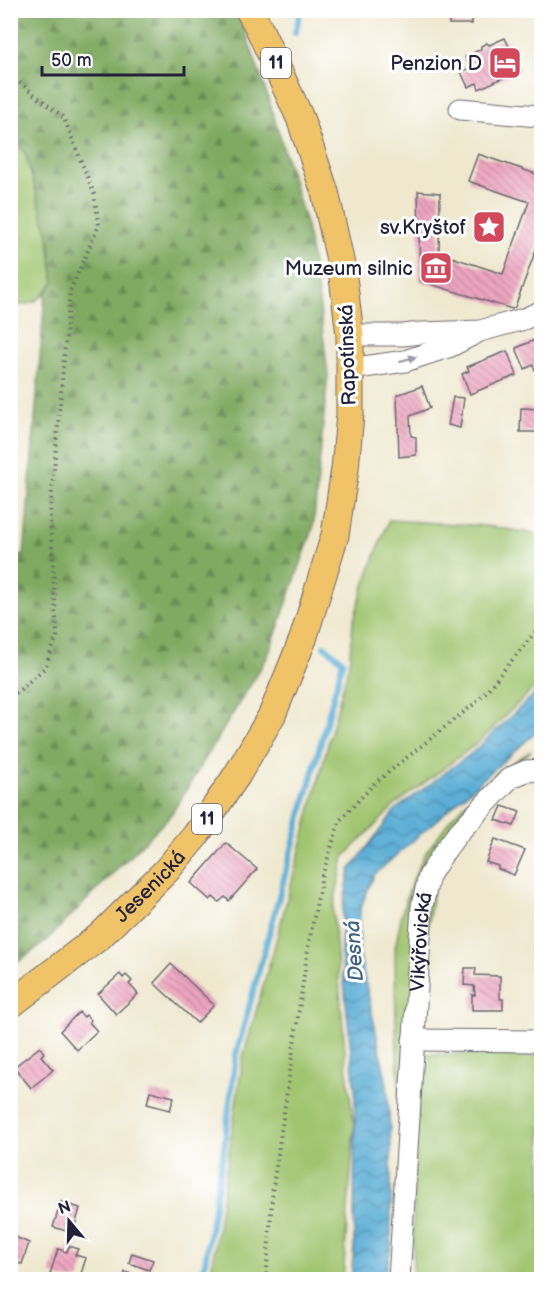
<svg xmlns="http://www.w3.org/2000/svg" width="552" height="1290" viewBox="0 0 552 1290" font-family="'Balsamiq Sans',sans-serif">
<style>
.green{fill:#a0c56f;stroke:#617455;stroke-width:1.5}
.forest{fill:url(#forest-firs);stroke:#51664e;stroke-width:1.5}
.water{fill:url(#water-waves);stroke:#3e6888;stroke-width:1.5}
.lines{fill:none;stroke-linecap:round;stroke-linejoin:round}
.stream{stroke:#5baed6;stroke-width:6}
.building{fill:url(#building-back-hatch)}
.minor-casing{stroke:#6a676f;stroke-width:23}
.major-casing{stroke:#6a676f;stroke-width:29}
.path{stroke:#6a676f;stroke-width:4;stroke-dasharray:1.5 4.5;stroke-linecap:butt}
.minor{stroke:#fff;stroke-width:21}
.major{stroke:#f1c369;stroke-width:27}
.oneway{fill:#9c9ca7}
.labels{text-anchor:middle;stroke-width:6;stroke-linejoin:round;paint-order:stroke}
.shield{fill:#fff;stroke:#646476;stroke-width:1.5}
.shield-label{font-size:18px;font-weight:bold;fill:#22223b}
.poi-label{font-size:20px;fill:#22223b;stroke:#fff;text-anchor:end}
.street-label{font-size:20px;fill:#22223b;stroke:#fff}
.water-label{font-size:21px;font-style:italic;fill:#3c6181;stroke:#fff}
</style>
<defs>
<pattern id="forest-firs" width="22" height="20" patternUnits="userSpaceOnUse" patternTransform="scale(1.5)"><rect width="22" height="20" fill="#80aa62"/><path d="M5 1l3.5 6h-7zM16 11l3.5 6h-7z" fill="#688a52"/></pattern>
<pattern id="water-waves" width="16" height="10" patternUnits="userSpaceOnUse" patternTransform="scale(1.5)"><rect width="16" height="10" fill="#5baed6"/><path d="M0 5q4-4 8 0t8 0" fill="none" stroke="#4b8daf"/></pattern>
<pattern id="building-back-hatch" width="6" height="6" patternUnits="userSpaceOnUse" patternTransform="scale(1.5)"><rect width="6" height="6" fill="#eea5c0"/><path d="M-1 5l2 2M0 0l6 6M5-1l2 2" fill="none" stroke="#c0869d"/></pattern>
</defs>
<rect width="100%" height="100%" fill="#fff"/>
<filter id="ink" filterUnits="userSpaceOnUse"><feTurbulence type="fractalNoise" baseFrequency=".0167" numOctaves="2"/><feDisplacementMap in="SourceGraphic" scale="12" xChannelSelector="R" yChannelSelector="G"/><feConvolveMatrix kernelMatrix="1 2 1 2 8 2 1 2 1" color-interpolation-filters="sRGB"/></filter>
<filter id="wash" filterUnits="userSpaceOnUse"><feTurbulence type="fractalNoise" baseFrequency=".008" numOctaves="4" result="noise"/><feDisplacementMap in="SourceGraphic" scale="24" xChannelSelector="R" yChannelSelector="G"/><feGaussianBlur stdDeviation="1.35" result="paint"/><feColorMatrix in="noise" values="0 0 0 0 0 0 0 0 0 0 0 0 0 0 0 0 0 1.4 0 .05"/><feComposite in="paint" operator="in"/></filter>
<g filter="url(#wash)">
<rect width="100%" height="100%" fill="#efe8cf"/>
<!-- green -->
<g class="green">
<path d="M 10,138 L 25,152 L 49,238 L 54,282 C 37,303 37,303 11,306 Z"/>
<polygon points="389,520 488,526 541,535 541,681 480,741 395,805 344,857 333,909 346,1063 354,1126 343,1279 210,1279 243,1057 276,941 349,664 353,623 365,582"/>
<polygon points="531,751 489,786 439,852 400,1110 396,1034 395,948 402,913 411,884 425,854 452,817 498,772"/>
<polygon points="421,1054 541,1056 541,1279 413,1280 414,1151"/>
</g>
<!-- forest -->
<polygon class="forest" points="11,11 238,11 269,100 306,224 319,300 328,375 313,529 268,656 171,815 44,943 11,967 11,554 24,556 45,294 54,282 49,238 25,152 11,138"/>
<!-- water -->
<polygon class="water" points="541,688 541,728 374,875 360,909 359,952 387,1084 391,1145 391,1248 384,1279 351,1279 354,1247 355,1091 341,953 343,907 350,870 396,809 473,752"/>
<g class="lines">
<!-- stream -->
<g class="stream">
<polyline points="295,33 301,10"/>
<polyline points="202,1280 224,1147 236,1055 343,661 324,646"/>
</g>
</g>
<g id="blocks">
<!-- building -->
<g class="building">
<polygon points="448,10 472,10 472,24 449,24"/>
<polygon points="505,38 520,70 479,89 477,83 468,87 461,72 470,68 465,57 481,49 481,46 487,43 489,45"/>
<polygon points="478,154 542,176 542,233 515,307 512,309 420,281 418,191 440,193 439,253 503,274 529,202 468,181"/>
<polygon points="542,337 542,366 535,370 533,365 525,369 516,348"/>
<polygon points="507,351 517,375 470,394 462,374 469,371 467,367"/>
<polygon points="422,386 430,408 410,416 411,436 416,437 416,455 399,457 397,395"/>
<polygon points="453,397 464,398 460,428 448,425"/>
<polygon points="521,408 542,409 542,432 520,432"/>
<polygon points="502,806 520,812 514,826 496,820"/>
<polygon points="495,839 525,850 514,875 498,869 498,866 486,862"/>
<polygon points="226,843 257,869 229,901 225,897 219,902 213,897 210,900 191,883"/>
<polygon points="171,964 214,1005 197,1023 154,983"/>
<polygon points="465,968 476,968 475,975 500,976 500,999 503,999 503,1010 472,1010 472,995 475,995 474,986 464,985"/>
<polygon points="120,974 123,978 126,975 132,981 129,984 138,994 116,1014 98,994"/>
<polygon points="79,1012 84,1017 86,1015 91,1020 89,1022 97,1031 77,1050 60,1031"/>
<polygon points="40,1047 44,1053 41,1056 53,1070 31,1088 14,1067"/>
<polygon points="150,1091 174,1097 170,1110 147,1104"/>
<polygon points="61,1202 80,1208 73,1233 53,1227"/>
<polygon points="13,1236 29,1243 22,1264 10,1261 10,1237 13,1238"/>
<polygon points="69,1246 78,1249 75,1255 86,1258 79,1280 68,1280 50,1274 58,1249 67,1252"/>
<polygon points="132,1253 153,1260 149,1270 129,1263"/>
<polygon points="125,1272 146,1279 146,1280 123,1280"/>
</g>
</g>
</g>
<g filter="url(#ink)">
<use href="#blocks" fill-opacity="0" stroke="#6a676f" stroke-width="1.5"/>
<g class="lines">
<defs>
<g id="minor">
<polyline points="460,109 538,116"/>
<polyline points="350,335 403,335 421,333 480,331 524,319 542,311"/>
<polyline points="350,369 405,361 451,346 476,333"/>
<polyline points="413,1040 542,1041"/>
<path id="s1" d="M 399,1280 L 422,906 L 429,876 L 444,852 L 458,833 L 510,778 L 526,771 L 542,770"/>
</g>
<g id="major">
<path id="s2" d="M 10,1005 L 100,936 L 166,871 L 196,835 L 237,775 L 272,715 L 303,639 L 335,535 L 345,469 L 350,415 L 350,335 L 342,269 L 325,192 L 300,118 L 258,26 L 249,10"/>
</g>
</defs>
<!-- minor casing -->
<use href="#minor" class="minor-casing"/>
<!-- major casing -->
<use href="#major" class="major-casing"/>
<!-- path -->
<g class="path">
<polyline points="10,75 64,118 94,194 99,225 70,291 50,514 57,636 45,668 10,698"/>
<polyline points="266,1280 273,1187 308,948 322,876 340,820 375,783 479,700 542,624"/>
</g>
<!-- minor -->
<use href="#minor" class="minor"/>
<!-- major -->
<use href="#major" class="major"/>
</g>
<!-- one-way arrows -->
<defs><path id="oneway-solid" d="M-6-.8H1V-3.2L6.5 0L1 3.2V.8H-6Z" transform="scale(1.5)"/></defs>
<use class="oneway" href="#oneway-solid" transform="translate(408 359) rotate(-14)"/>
</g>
<!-- icons -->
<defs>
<symbol id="hotel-square" viewBox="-11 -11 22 22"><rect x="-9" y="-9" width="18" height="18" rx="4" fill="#d1495b" stroke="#fff"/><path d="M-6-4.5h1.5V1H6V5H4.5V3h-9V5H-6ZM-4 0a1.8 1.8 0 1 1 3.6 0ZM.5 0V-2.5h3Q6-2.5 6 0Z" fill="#fff"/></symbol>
<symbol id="sight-square" viewBox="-11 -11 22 22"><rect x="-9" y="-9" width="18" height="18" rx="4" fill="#d1495b" stroke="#fff"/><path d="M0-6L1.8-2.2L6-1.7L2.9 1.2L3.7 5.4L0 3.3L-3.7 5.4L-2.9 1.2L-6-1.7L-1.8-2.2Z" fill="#fff"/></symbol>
<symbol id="museum-square" viewBox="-11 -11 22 22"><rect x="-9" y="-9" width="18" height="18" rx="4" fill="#d1495b" stroke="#fff"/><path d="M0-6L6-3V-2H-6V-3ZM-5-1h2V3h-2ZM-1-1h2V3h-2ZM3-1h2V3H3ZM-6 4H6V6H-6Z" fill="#fff"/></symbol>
</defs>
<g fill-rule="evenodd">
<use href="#hotel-square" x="486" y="44" width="38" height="38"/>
<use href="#sight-square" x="470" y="208" width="38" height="38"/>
<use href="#museum-square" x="417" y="249" width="38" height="38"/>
</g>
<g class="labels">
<!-- shield labels -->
<g class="shield">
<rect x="261" y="48" width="30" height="30" rx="4.5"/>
<rect x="192" y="804" width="30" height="30" rx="4.5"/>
</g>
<g class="shield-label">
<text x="276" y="69">11</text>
<text x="207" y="825">11</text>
</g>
<!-- poi labels -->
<g class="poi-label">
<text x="482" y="70">Penzion D</text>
<text x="466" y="234">sv.Kryštof</text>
<text x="413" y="275">Muzeum silnic</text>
</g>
<!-- street labels -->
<g class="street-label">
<text transform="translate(347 355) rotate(-92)" y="7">Rapotínská</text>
<text dy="7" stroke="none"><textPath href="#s2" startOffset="184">Jesenická</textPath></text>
<text dy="7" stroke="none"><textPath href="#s1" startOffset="339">Vikýřovická</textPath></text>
</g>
<!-- water labels -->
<g class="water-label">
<text transform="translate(354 951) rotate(-94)" y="7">Desná</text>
</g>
</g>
<!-- margin -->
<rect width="552" height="1290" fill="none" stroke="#fff" stroke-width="36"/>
<!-- north arrow -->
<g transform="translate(69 1221) rotate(341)" stroke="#ffffff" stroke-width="4.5" paint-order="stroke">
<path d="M0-4.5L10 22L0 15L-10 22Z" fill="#22223b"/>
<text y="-9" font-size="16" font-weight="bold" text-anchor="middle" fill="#22223b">N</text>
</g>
<!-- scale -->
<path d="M42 66v9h142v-9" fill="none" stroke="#22223b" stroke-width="3"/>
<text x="51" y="66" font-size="18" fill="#22223b" stroke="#ffffff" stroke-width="4.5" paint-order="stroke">50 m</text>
</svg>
